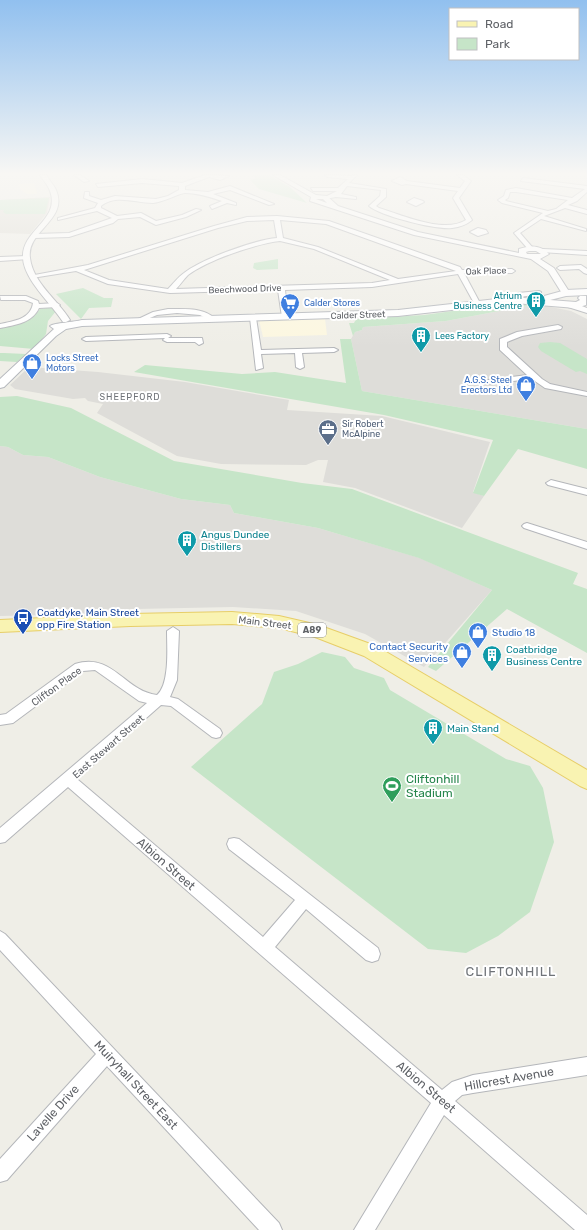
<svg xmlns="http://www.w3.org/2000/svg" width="587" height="1230" viewBox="0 0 587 1230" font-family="Rubik,sans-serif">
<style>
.commercial{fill:#fcf7e0}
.industrial{fill:#deddd9}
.education{fill:#dfddd5}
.green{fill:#c6e5c8}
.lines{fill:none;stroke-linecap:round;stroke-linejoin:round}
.minor-casing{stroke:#b4b6ba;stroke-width:2}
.tertiary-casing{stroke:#b4b6ba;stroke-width:2}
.secondary-casing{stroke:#b5b8bd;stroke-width:2}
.primary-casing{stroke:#e7ce68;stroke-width:2}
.minor{fill:#fff;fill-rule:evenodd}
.tertiary{fill:#fff;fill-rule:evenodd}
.secondary{fill:#fff;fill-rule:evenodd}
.primary{fill:#f9f3b2;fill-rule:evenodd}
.labels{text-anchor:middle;stroke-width:4;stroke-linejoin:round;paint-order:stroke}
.far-street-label{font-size:9px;fill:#5e6166;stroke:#fff}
.far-culture-label{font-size:9px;fill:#0d838f;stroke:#fff;text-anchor:end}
.far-shop-label{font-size:9px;fill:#366cbe;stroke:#fff;text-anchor:start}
.far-neighbourhood-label{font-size:9px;letter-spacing:1px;fill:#6f7378;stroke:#fff}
.far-service-label{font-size:9px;fill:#4e5e75;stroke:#fff;text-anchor:start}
.shield{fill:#fff;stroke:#8e9094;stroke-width:1}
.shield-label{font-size:9px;font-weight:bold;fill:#5e6166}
.culture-label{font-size:10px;fill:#0d838f;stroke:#fff;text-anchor:start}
.transit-label{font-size:10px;fill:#164399;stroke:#fff;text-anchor:start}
.street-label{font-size:10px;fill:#5e6166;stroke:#fff}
.shop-label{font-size:10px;fill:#366cbe;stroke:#fff;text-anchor:start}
.near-leisure-label{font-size:12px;fill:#27864d;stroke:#fff;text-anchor:start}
.near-street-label{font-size:12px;fill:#5e6166;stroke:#fff}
.near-neighbourhood-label{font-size:13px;letter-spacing:1px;fill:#6f7378;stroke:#fff}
</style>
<rect width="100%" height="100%" fill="#efeee7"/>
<!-- commercial -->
<g class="commercial">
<polygon points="34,183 37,193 36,194 27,194 20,189 19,184"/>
<polygon points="325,319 327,335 263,337 259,320"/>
</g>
<!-- industrial -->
<g class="industrial">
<polygon points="536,304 571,311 587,319 587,429 362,391 351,339 355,332 362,330 363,327 446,321"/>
<polygon points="29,367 98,372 185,382 289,400 287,410 382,416 490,442 473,492 484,496 462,528 355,488 323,482 328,460 318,460 306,465 221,464 177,456 97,413 103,404 88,401 85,398 73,399 15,389 10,385"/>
<polygon points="0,446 8,447 23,455 48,457 100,477 181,499 230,505 234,513 318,528 420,558 492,590 424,667 365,634 296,611 233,607 87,610 86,614 0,616"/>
</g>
<!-- education -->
<polygon class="education" points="50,197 47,213 30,234 0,233 0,200"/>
<!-- green -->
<g class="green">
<polygon points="251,175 269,175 290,187 307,203 259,189 250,180 256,178"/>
<polygon points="49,198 45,214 6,214 3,212 4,210 0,210 0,200"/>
<polygon points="278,259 278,269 257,270 253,268 254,263"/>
<polygon points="83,288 104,298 113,298 111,307 89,308 81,319 56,294"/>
<polygon points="536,304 446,321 363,327 362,330 355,332 353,336 349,323 354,323 356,319 424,315 495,305"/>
<polygon points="53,307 56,311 48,321 46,334 34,349 0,346 0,327 18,324 33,317 40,309"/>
<polygon points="340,339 351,339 362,391 587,429 587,469 518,449 484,496 473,493 493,440 384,415 134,372 145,365 242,374 275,372 346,383"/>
<polygon points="550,342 560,343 587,359 587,374 580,371 576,372 541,351 538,347 540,343"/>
<polygon points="0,353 4,353 26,354 17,362 0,361"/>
<polygon points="17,396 71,408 174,461 302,483 352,489 578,573 573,584 587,589 587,653 507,609 436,671 428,667 492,590 419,558 318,528 234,513 230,505 181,499 100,477 48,457 23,455 8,447 0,446 0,397"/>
<polygon points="322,652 345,657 354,668 384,678 390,690 506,759 530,766 543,788 554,842 530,912 498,936 466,953 428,949 191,767 262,704 274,672 298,664"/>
</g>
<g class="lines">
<defs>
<g id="minor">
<polygon points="74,175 80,175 89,181 84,182"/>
<path d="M 205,175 L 229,176 L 220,180 L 209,177 L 185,186 L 185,190 L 208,192 L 230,186 L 274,204 L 269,205 L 230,190 L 213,194 L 236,203 L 236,205 L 227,203 L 212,209 L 210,206 L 222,201 C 210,197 198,193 185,193 C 179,193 164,202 153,203 C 135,203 116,194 101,206 L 101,208 L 117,216 L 141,213 L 156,221 L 182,215 L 196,209 L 201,210 L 186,217 L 156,225 L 140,217 L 118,219 L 113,223 L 69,237 L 34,238 L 31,236 L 34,234 L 69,233 L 112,218 L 97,211 L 58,220 L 58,218 L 95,208 L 98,203 L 84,198 L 85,192 L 89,192 L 89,196 L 101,200 L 115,196 L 156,199 L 168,196 L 179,190 L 179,186 L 142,183 L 98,187 L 96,184 L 142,179 L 182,183 Z"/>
<path d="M 325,175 L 351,176 L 357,175 L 349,183 L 386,189 L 386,197 L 376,206 L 379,208 C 402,215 444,234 466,220 L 453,198 L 458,191 L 406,184 L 402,185 L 392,181 L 400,177 L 407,181 L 460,188 L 465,181 L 457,175 L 463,175 L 471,181 L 459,198 L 472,220 C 466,225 460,227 452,228 C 436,230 381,216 369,206 L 380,196 L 381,190 L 347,186 L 341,194 L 356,197 L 356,199 L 336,197 L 325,199 L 325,197 L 337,191 L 313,191 L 311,188 L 338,188 L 348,179 L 327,177 Z"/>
<path d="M 523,178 L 587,186 L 587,192 L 577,201 L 568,205 L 587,210 L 587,214 L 565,208 L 544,216 L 586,229 L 586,231 L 541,219 L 520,233 L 533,248 L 528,249 L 514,233 L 543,213 L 502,203 L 498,200 L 504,196 L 506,190 L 516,188 L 572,198 L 585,189 L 521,181 ZM 510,192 L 516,192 L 568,200 L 556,209 L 548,211 L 506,201 L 505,200 L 508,198 Z"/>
<polygon points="414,198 423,201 424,202 416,206 407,202"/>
<path d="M 277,216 L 329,221 L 460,267 L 462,270 L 512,269 L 515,271 L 512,273 L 464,273 L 480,303 L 477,305 L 474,303 L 458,274 L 372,287 L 285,290 L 288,317 L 285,319 L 282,317 L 278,290 L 170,293 L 108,284 L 76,271 L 32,278 L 29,276 L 88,265 L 214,226 L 247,217 ZM 274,220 L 277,238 C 254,240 202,259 184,273 C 178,277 173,284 168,289 L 109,280 L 84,270 L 218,228 L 247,221 ZM 280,220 L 326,224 L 456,271 L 398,279 L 318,247 L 283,238 ZM 280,241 L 314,249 L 390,280 L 372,283 L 176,289 C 180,285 184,279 188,275 C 208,260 255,244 280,241 Z"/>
<polygon points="478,228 486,230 488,233 478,236 470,232"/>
<polygon points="543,249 587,251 587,255 541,252 541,250"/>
<polygon points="27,256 30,258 29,259 0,261 0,257"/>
<polygon points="581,265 587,269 587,274 584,273 579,269 560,270 557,268 560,266"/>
<polygon points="539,291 541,292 541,294 519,297 502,302 499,300 518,293"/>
<path d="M 0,296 L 26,296 L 38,301 L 39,304 L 57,303 L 60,305 L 57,307 L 39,308 C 32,323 15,325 0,328 L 0,324 C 14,321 31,319 33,303 L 25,300 L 1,300 Z"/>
<path d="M 168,309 C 183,309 205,307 215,319 L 212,321 L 200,315 L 177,313 L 157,315 L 138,323 L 134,321 L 153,312 Z"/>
<polygon points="253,316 256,318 261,350 334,348 338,350 334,352 302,353 304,367 300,369 296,367 295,353 261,354 263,368 256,370 250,318"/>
<polygon points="558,325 562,327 561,329 522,336 507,342 507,347 542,379 550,384 587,392 587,396 545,388 532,379 485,384 484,382 488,380 527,375 500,350 500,339 517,332"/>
<polygon points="167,334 171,336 168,338 202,338 203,343 199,345 195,342 167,342 163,340 165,338 86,341 82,339 86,337"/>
<polygon points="551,480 587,489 587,495 548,485 546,483"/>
<polygon points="527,523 587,542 587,549 524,528 522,526 524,524"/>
<path d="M 173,627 L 179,631 L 177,680 L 170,697 L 178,699 L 220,729 L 222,733 L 220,737 L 216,738 L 212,737 L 171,706 L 161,705 L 77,779 L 263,937 L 295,900 L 229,849 L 227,844 L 229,839 L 234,838 L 239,839 L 378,948 L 380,954 L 378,960 L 372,962 L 366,960 L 306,909 L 275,947 L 442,1090 L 452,1082 L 473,1075 L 587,1057 L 587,1075 L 473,1093 L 462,1095 L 455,1101 L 587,1215 L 587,1230 L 575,1230 L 444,1115 L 375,1230 L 354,1230 L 431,1103 L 68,787 L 5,842 L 0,843 L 0,828 L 147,703 L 139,701 L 95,670 L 83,671 L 13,723 L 0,725 L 0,715 L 6,714 L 75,664 C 113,652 124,691 157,695 C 170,684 167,647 167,631 Z"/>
<polygon points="0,931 5,934 279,1223 282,1230 259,1230 107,1066 7,1180 0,1182 0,1159 96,1054 0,950"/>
</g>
<g id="tertiary">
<path d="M 40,175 L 46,175 C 49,180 54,185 56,190 C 69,220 26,231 30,258 C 33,283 58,300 70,320 L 66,322 L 63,322 C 51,303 24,280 23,258 C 21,230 61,220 50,191 C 48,185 43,180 40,175 Z"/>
<path d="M 273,175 L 280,175 L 316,195 L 327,196 L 338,206 L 418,232 L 519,253 L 519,249 C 530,245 541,245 549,254 L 540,259 L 554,268 L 570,293 L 563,295 L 548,271 L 531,259 L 414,235 L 310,201 L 311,197 ZM 316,199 L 323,199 L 327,203 ZM 529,251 L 536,251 L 541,254 L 527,254 L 526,252 Z"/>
<polygon points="568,303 574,303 587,308 587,313 568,307"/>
</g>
<path id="secondary" d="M 587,289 L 587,295 L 566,296 L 550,300 L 576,302 L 580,300 L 578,298 L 580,296 L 586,296 L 586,305 L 576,308 L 514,303 L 398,316 L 82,326 L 66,329 L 56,336 L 4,387 L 0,388 L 0,379 L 54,329 L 50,326 C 54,323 75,322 82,320 L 398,310 L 514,297 L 544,300 L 544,296 L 566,290 Z"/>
<polygon id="primary" points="232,612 279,616 318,625 376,646 587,770 587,789 580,786 364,656 315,637 279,628 232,624 130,626 0,632 0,620 130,614"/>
</defs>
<!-- minor casing -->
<use href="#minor" class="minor-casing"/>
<!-- tertiary casing -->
<use href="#tertiary" class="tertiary-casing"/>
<!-- secondary casing -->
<use href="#secondary" class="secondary-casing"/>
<!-- primary casing -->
<use href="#primary" class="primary-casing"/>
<!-- minor -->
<use href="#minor" class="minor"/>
<!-- tertiary -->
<use href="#tertiary" class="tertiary"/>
<!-- secondary -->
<use href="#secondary" class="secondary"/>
<!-- primary -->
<use href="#primary" class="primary"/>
</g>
<!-- sky -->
<linearGradient id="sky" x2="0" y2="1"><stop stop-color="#91c0ef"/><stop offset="0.5" stop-color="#f8f7f4"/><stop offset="1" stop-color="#f8f7f4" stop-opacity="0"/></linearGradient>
<rect width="587" height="347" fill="url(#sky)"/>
<!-- icons -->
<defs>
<symbol id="building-pin" viewBox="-11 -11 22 30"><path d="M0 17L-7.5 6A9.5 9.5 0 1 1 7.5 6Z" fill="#0f9aa8" stroke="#fff"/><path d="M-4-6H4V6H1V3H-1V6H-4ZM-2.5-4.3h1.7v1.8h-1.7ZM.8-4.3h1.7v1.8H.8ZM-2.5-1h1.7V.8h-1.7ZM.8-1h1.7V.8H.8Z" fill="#fff"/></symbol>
<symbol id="supermarket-pin" viewBox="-11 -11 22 30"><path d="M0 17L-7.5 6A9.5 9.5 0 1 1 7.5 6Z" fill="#3f7fe0" stroke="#fff"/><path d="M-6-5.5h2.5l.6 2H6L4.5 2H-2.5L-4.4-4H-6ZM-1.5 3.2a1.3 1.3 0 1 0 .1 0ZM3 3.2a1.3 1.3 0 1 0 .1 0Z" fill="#fff"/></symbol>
<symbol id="shop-pin" viewBox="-11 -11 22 30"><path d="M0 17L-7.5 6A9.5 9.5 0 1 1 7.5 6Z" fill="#3f7fe0" stroke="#fff"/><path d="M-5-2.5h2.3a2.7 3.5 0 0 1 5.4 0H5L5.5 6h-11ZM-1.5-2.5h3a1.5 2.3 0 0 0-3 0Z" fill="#fff"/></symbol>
<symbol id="office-pin" viewBox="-11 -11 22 30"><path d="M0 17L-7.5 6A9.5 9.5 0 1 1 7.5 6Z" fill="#5c6f8a" stroke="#fff"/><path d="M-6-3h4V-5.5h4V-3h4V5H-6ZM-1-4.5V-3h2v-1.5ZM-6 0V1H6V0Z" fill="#fff"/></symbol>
<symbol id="bus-pin" viewBox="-11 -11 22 30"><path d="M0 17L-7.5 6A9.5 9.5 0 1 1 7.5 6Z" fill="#1a4fb4" stroke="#fff"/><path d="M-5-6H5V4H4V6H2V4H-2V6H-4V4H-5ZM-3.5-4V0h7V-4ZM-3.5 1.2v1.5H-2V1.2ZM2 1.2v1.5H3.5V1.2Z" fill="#fff"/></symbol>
<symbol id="stadium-pin" viewBox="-11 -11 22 30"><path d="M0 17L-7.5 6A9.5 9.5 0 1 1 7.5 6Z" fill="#2e9e5b" stroke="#fff"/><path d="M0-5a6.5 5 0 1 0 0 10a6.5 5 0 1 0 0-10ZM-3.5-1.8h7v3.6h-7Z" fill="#fff"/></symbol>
</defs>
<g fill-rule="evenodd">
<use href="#building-pin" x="525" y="290" width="22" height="30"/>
<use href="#supermarket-pin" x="279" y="292" width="22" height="30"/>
<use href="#building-pin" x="410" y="325" width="22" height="30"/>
<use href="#shop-pin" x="21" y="352" width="22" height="30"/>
<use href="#shop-pin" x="515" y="374" width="22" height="30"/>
<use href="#office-pin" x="317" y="418" width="22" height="30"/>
<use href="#building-pin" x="176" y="529" width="22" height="30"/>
<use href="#bus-pin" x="12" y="607" width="22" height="30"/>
<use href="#shop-pin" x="467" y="621" width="22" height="30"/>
<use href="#shop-pin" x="451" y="641" width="22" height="30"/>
<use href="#building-pin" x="481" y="644" width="22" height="30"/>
<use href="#building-pin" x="422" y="717" width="22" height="30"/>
<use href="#stadium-pin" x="381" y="775" width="22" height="30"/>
</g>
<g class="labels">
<!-- far-street labels -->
<g class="far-street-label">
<text transform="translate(486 271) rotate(-2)" y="3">Oak Place</text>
<text transform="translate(245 289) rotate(-2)" y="3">Beechwood Drive</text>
<text transform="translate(358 315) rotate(-2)" y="3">Calder Street</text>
</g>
<!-- far-culture labels -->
<g class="far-culture-label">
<text x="522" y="299">Atrium<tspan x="522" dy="10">Business Centre</tspan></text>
<text x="435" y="339" text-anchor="start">Lees Factory</text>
</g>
<!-- far-shop labels -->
<g class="far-shop-label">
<text x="304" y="306">Calder Stores</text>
<text x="46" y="361">Locks Street<tspan x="46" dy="10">Motors</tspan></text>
<text x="512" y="383" text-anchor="end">A.G.S. Steel<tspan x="512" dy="10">Erectors Ltd</tspan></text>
</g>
<!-- far-neighbourhood labels -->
<g class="far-neighbourhood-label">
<text x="130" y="400">SHEEPFORD</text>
</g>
<!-- far-service labels -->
<g class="far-service-label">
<text x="342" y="427">Sir Robert<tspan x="342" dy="10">McAlpine</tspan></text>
</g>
<!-- shield labels -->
<rect class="shield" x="298" y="623" width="28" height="14" rx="3"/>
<g class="shield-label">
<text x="312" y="633">A89</text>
</g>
<!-- culture labels -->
<g class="culture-label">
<text x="201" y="538">Angus Dundee<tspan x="201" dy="12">Distillers</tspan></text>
<text x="506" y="653">Coatbridge<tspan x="506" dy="12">Business Centre</tspan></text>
<text x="447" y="732">Main Stand</text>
</g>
<!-- transit labels -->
<g class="transit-label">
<text x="37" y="616">Coatdyke, Main Street<tspan x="37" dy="12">opp Fire Station</tspan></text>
</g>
<!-- street labels -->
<g class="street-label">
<text transform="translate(265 622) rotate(7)" y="4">Main Street</text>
<text transform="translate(56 686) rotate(-36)" y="4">Clifton Place</text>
<text transform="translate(108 746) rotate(-41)" y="4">East Stewart Street</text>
</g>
<!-- shop labels -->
<g class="shop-label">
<text x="492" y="636">Studio 18</text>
<text x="448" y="650" text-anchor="end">Contact Security<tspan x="448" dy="12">Services</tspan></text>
</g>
<!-- near-leisure labels -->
<g class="near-leisure-label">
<text x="406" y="783">Cliftonhill<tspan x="406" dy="14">Stadium</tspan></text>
</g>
<!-- near-street labels -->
<g class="near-street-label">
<text transform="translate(166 864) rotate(41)" y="4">Albion Street</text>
<text transform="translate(509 1079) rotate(-10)" y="4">Hillcrest Avenue</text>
<text transform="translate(136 1085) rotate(47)" y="4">Muiryhall Street East</text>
<text transform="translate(426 1087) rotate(40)" y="4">Albion Street</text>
<text transform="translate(53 1113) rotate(-48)" y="4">Lavelle Drive</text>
</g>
<!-- near-neighbourhood labels -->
<g class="near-neighbourhood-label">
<text x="511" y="976">CLIFTONHILL</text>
</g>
</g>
<!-- legend -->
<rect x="449" y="8" width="130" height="52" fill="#ffffff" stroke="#bfc0c2"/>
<rect x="457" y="21" width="20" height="6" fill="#f9f3b2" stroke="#bfc0c2"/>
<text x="485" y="28" font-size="12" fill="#5e6166">Road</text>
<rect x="457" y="38" width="20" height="12" fill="#c6e5c8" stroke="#bfc0c2"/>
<text x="485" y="48" font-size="12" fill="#5e6166">Park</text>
</svg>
